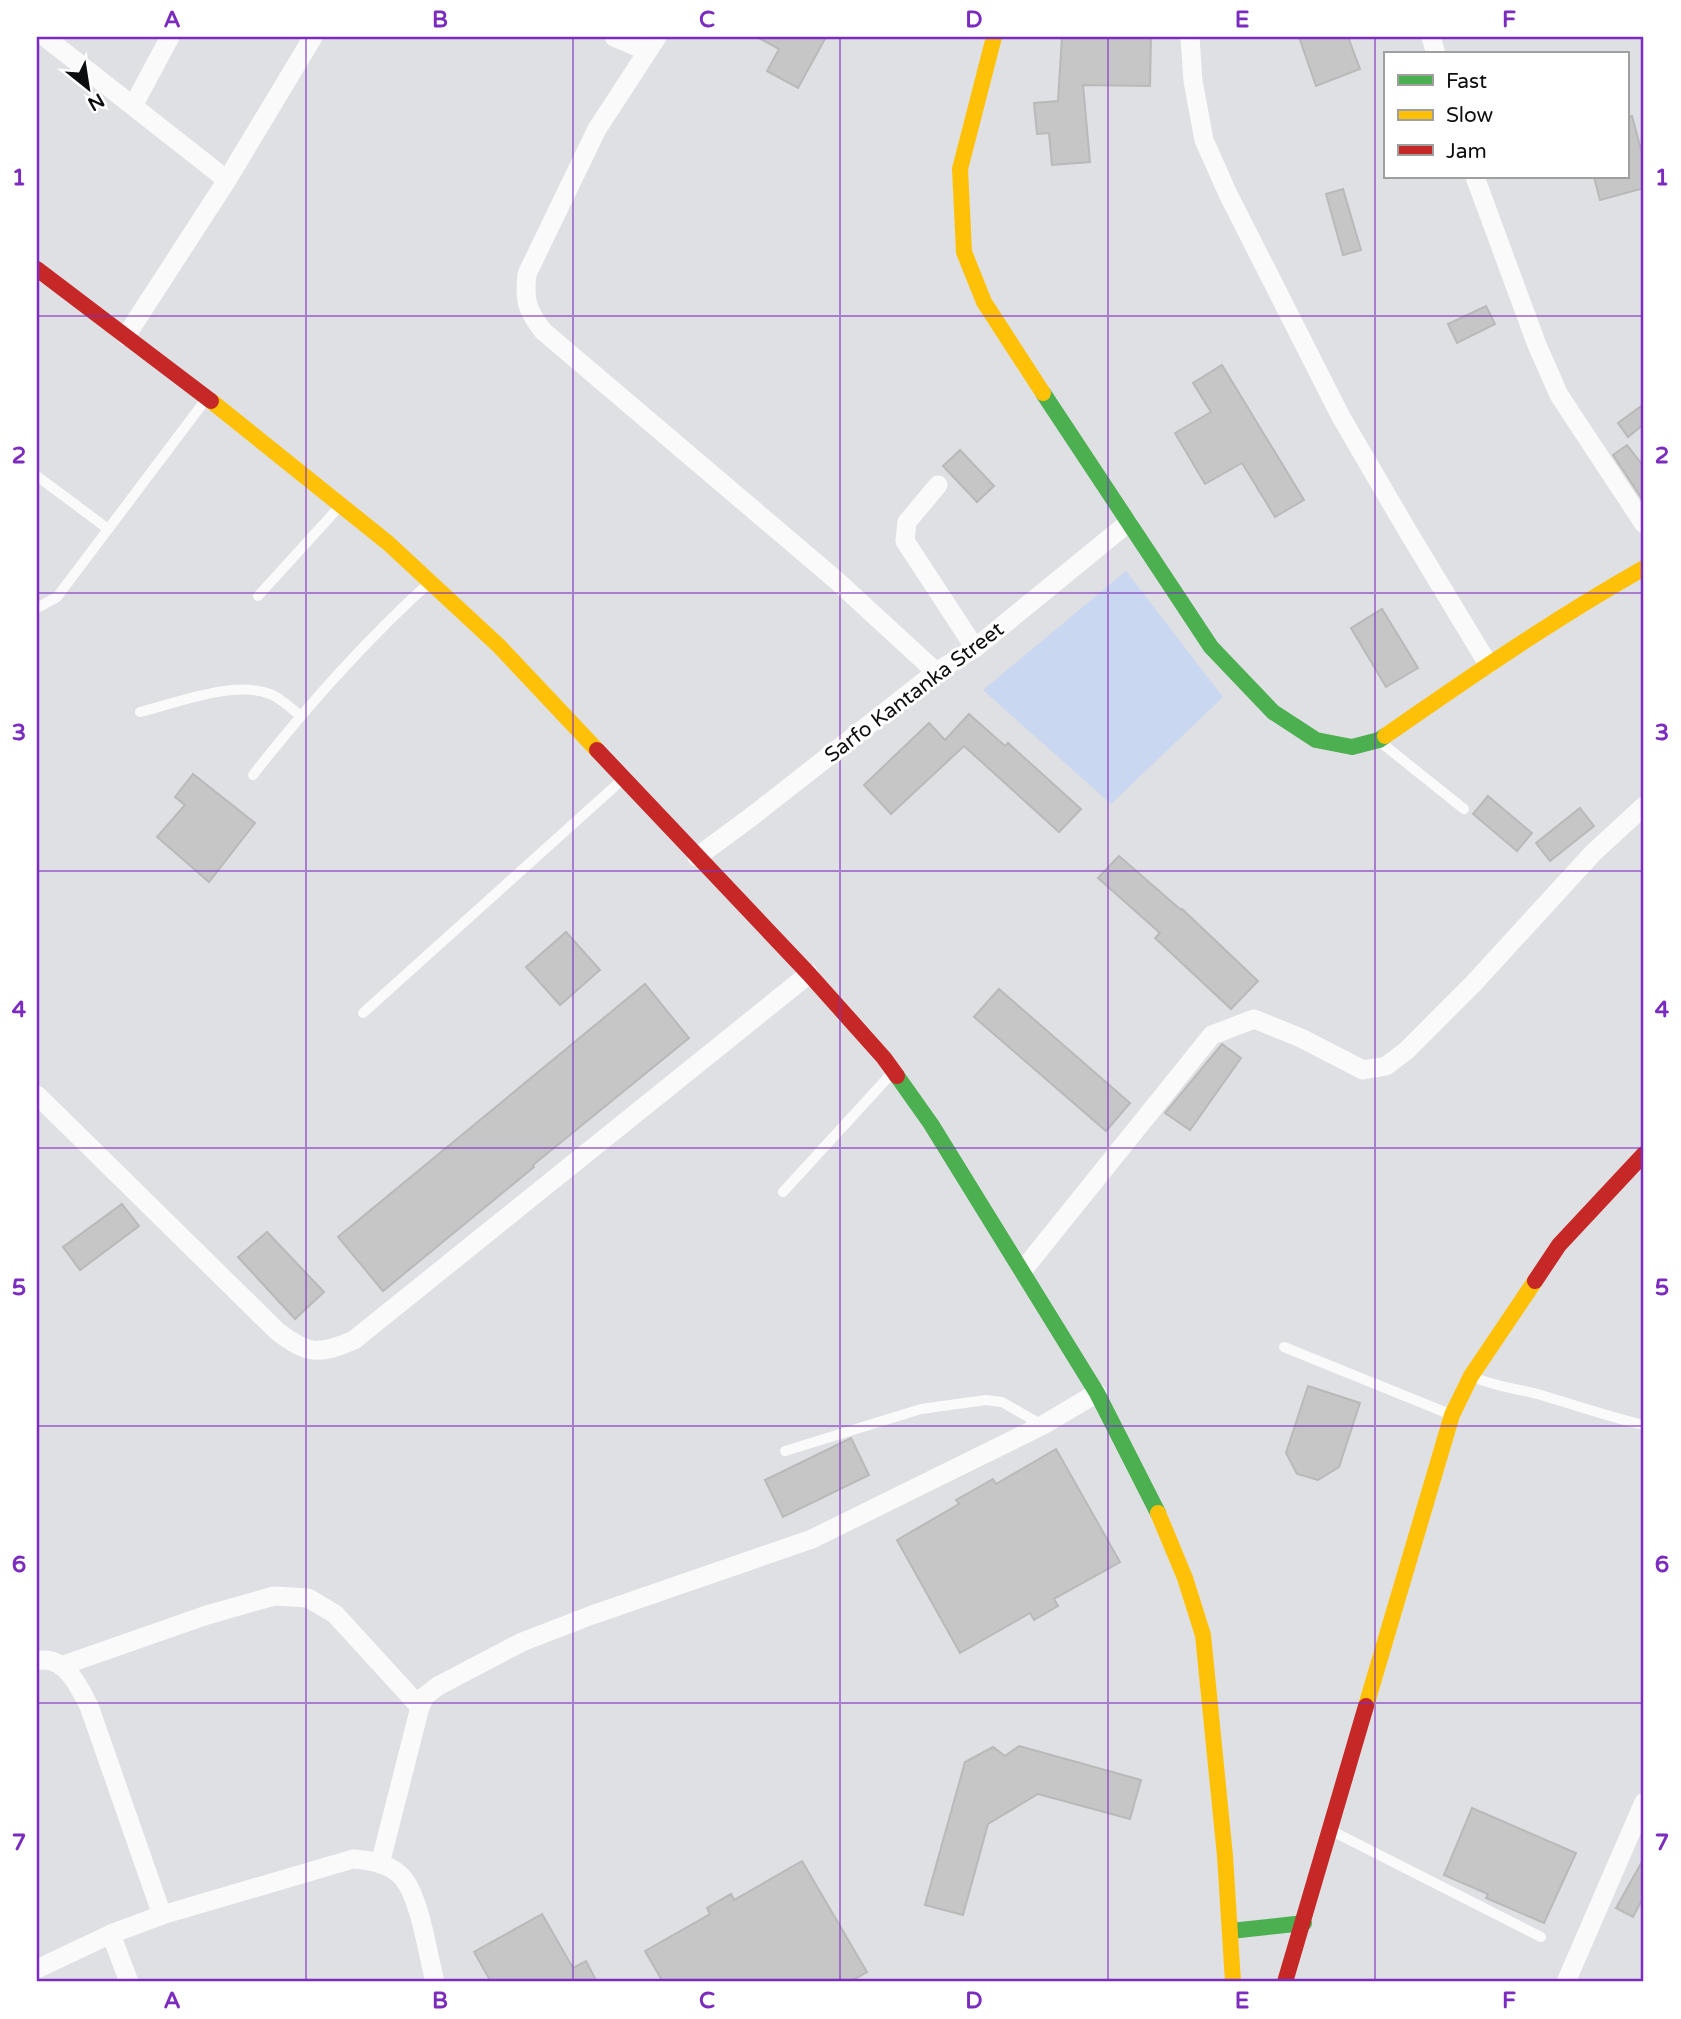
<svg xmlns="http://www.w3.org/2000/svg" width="1681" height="2019" viewBox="0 0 1681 2019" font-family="'Varela Round',sans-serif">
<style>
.green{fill:#cad7f0}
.building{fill:#c6c6c7;stroke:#b9b9ba;stroke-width:2}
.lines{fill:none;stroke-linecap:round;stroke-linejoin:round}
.lane{stroke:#fafafb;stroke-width:10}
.street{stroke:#fafafb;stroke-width:19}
.fast{stroke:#4caf50;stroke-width:16}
.slow{stroke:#ffc107;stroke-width:16}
.jam{stroke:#c62828;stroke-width:16}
.grid{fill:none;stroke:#7b2cbf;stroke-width:2;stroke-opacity:0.55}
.labels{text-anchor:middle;stroke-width:6;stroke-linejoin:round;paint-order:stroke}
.street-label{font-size:21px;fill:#0d0e10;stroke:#fff}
.neatline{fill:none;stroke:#7b2cbf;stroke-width:2.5}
.grid-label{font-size:23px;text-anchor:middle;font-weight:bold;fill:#7b2cbf}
</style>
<rect width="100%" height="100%" fill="#dee0e3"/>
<!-- green -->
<polygon class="green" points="1126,571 1223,697 1111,804 983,690"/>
<!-- building -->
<g class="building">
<polygon points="757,37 826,37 798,88 767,71 779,49"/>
<polygon points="1062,37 1151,37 1150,86 1083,85 1090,162 1052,165 1049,133 1037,134 1034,103 1058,101"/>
<polygon points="1299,37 1348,37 1360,69 1316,86"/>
<polygon points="1632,116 1644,161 1644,188 1600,200 1594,177 1627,177 1627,117"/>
<polygon points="1343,189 1361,250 1343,255 1326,194"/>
<polygon points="1486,306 1495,324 1457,343 1448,324"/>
<polygon points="1222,365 1304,500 1275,517 1242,463 1205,484 1175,433 1211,412 1193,383"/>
<polygon points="1644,404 1644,424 1628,437 1618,423"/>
<polygon points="1627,445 1644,467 1644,502 1613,455"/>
<polygon points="960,450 994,486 977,502 943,466"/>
<polygon points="1382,609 1418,668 1386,687 1351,628"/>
<polygon points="969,714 1005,746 1008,743 1081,809 1059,832 964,746 891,814 864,785 929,723 945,740"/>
<polygon points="193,774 255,823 209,882 157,837 185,805 175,797"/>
<polygon points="1488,796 1532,833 1517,851 1473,814"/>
<polygon points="1580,808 1594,826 1550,861 1536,843"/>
<polygon points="1119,856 1181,910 1182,909 1258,981 1231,1009 1155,938 1160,933 1098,878"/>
<polygon points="566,932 600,970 560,1005 526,967"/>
<polygon points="645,984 689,1038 533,1165 534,1167 383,1291 338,1237"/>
<polygon points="999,989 1130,1103 1106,1131 974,1017"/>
<polygon points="1222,1044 1241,1058 1190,1130 1165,1113"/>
<polygon points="122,1204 139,1226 80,1270 63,1247"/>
<polygon points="267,1232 324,1292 295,1319 238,1257"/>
<polygon points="1308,1386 1360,1403 1339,1467 1318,1480 1297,1474 1286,1453"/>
<polygon points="851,1438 869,1475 783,1517 765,1480"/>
<polygon points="1056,1449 1120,1562 1054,1599 1058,1606 1034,1620 1030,1613 960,1653 897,1540 959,1504 956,1500 993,1479 996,1484"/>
<polygon points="1019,1746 1141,1780 1130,1819 1038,1794 988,1824 963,1915 925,1905 965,1762 993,1747 1005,1756"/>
<polygon points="1472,1808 1576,1853 1544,1923 1486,1898 1488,1894 1444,1875"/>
<polygon points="1644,1858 1644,1896 1633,1917 1616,1908"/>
<polygon points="802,1861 867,1972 849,1982 663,1982 645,1951 710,1914 707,1908 731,1894 734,1900"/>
<polygon points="542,1914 573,1968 586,1961 597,1982 491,1982 474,1952"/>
</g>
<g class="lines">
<!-- lane -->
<g class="lane">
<polyline points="37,476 108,529"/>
<polyline points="258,596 341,505"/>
<polyline points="37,608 57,597 207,398"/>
<path d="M 140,712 C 177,703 233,680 270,694 C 281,698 291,709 301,716"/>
<polyline points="1379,741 1464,809"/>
<path d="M 253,775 C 307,706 365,641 430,582"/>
<polyline points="363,1013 623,779"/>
<polyline points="783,1192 893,1072"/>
<polyline points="1284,1347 1452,1415"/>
<path d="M 1471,1376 C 1497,1388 1518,1388 1544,1396 C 1578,1406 1610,1417 1644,1425"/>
<polyline points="785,1451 921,1409 986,1400 1002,1402 1042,1425"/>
<polyline points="1332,1831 1541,1937"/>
</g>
<!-- street -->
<g class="street">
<polyline points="45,37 227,180"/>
<polyline points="614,37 647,51"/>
<path d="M 657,37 L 597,129 L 527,274 C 524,301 527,310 543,331 L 836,580 L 936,672"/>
<polyline points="1190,37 1193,81 1204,140 1228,194 1341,417 1407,530 1488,664"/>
<polyline points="1431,37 1436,54"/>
<polyline points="133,106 170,37"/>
<polyline points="1475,177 1537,345 1559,395 1644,524"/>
<polyline points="126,336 227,180 313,37"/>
<polyline points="938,485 907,522 905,541 975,648"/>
<polyline points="697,857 755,814 936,672 975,648 1128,523"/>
<path d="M 37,1095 L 277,1331 C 308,1355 319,1355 354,1340 L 809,974"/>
<polyline points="1023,1270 1212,1035 1254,1019 1301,1038 1363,1070 1386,1066 1406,1051 1473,984 1593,853 1644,806"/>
<path d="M 37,1661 C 64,1654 79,1686 89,1706 L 162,1915"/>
<polyline points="61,1666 207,1615 274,1596 308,1598 335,1614 420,1707"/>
<polyline points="380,1864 420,1707 425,1696 438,1686 522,1642 592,1615 812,1539 1043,1425 1097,1393"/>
<polyline points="111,1934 129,1982"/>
<path d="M 37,1969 L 111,1934 L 162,1915 L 353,1859 C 370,1860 391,1864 403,1878 C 420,1898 428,1955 435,1982"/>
<polyline points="1566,1982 1644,1802"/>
</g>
<!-- fast -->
<g class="fast">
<polyline points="1043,393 1211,647 1273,712 1316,740 1352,747 1379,740 1385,736"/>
<polyline points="897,1076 931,1124 1097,1393 1158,1513"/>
<polyline points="1231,1931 1304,1923"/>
</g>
<!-- slow -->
<g class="slow">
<polyline points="994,37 960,169 964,252 984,302 1043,393"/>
<polyline points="211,401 388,543 499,646 597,750"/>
<path d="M 1385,736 C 1470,677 1554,619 1644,568"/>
<polyline points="1158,1513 1185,1578 1203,1635 1225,1856 1233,1982"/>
<polyline points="1366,1706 1452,1415 1471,1376 1535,1281"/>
</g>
<!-- jam -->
<g class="jam">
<polyline points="37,269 211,401"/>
<polyline points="597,750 809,974 884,1058 897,1076"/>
<polyline points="1535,1281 1559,1245 1644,1154"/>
<polyline points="1285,1982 1366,1706"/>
</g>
</g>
<!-- grid -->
<path class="grid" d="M 306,37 L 306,1982M 573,37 L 573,1982M 840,37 L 840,1982M 1108,37 L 1108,1982M 1375,37 L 1375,1982M 37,316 L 1644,316M 37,593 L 1644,593M 37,871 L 1644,871M 37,1148 L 1644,1148M 37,1426 L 1644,1426M 37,1703 L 1644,1703"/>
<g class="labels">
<!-- street labels -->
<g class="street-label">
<text transform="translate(914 692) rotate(-37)" y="7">Sarfo Kantanka Street</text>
</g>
</g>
<!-- border -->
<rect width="1681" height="2019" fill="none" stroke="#ffffff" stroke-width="77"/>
<!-- legend -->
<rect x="1384" y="52" width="245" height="126" fill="#ffffff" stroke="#9e9f9f" stroke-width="2"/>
<rect x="1398" y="75" width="35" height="10" fill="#4caf50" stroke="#9e9f9f" stroke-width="2"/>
<text x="1446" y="88" font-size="21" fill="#0d0e10">Fast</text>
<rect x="1398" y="110" width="35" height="10" fill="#ffc107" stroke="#9e9f9f" stroke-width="2"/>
<text x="1446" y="122" font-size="21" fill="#0d0e10">Slow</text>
<rect x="1398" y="145" width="35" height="10" fill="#c62828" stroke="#9e9f9f" stroke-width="2"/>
<text x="1446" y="158" font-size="21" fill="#0d0e10">Jam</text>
<!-- north arrow -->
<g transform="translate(88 88) rotate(150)" stroke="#ffffff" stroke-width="5" paint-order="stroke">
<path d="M0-5L12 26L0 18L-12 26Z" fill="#0d0e10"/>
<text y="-10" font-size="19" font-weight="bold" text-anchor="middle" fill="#0d0e10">N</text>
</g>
<rect x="38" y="38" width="1604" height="1942" class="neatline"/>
<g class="grid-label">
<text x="172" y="27">A</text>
<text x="440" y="27">B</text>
<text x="707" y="27">C</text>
<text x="974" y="27">D</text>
<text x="1242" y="27">E</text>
<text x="1509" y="27">F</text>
<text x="19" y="185">1</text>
<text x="1662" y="185">1</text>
<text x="19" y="463">2</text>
<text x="1662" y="463">2</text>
<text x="19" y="740">3</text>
<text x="1662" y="740">3</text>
<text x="19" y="1017">4</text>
<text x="1662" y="1017">4</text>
<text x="19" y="1295">5</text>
<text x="1662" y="1295">5</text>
<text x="19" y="1572">6</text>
<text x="1662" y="1572">6</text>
<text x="19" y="1850">7</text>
<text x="1662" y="1850">7</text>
<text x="172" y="2008">A</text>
<text x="440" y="2008">B</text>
<text x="707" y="2008">C</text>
<text x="974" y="2008">D</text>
<text x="1242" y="2008">E</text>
<text x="1509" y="2008">F</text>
</g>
</svg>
